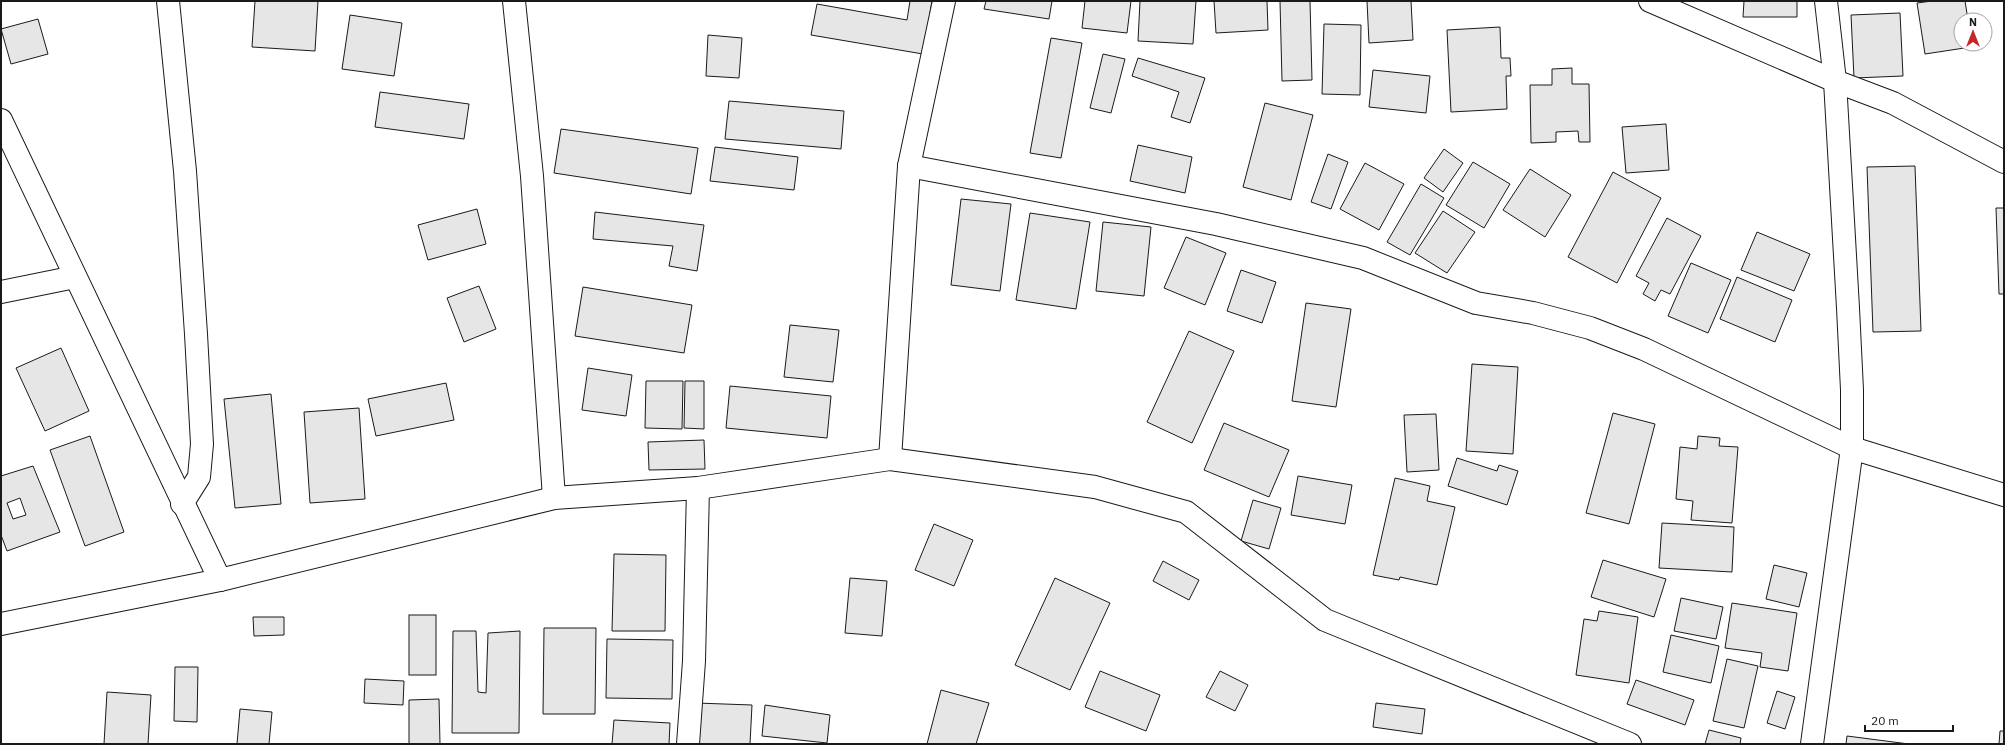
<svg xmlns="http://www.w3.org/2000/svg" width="2005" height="745" viewBox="0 0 2005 745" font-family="'IBM Plex Sans',sans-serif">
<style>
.building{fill:#e6e6e6;stroke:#1a1a1a;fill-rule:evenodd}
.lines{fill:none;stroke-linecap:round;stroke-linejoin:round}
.minor-casing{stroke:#1a1a1a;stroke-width:24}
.minor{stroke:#fff;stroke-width:22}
</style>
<rect width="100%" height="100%" fill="#fff"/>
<!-- building -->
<g class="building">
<polygon points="255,1 318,1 315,51 252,47"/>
<polygon points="910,1 932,1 923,54 811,35 817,4 907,20"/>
<polygon points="986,1 1052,1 1049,19 984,9"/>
<polygon points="1085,1 1131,1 1127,33 1082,28"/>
<polygon points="1140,1 1196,1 1193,44 1138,41"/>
<polygon points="1214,1 1267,1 1268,30 1216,33"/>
<polygon points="1280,1 1310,1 1312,80 1282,81"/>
<polygon points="1367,1 1411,1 1413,40 1369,43"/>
<polygon points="1744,1 1797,1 1797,17 1743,17"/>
<polygon points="1932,1 1965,1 1968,20 1961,20 1961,44 1971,44 1971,47 1925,54 1917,3"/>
<polygon points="1900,13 1903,76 1854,78 1851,15"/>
<polygon points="350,15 402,23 394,76 342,69"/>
<polygon points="38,19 48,54 11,64 1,29"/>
<polygon points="1324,24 1361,25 1360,95 1322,94"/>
<polygon points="1500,27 1501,58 1510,58 1511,76 1506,76 1507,109 1451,112 1447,30"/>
<polygon points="708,35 742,38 739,78 706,76"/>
<polygon points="1051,38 1082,43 1061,158 1030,153"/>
<polygon points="1103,54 1125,59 1111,113 1090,108"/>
<polygon points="1138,58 1205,78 1190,123 1171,117 1179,92 1132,76"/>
<polygon points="1572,68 1572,84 1589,84 1590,142 1579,142 1578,131 1556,132 1556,142 1531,143 1530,85 1552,85 1552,69"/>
<polygon points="1373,70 1430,76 1426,113 1369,107"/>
<polygon points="380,92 469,104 464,139 375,127"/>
<polygon points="729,101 844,111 841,149 725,139"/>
<polygon points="1265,103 1313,115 1291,200 1243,187"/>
<polygon points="1666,124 1669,170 1626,173 1622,127"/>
<polygon points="561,129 698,148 691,194 554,173"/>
<polygon points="1138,145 1192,157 1185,193 1130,181"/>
<polygon points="715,147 798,157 794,190 710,181"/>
<polygon points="1444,149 1463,163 1443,192 1424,178"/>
<polygon points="1328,154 1348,162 1331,209 1311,202"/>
<polygon points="1473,162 1510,184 1484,228 1446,205"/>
<polygon points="1365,163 1404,184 1379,230 1340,209"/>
<polygon points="1915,166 1921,331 1873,332 1867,167"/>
<polygon points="1530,169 1571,195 1545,237 1503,210"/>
<polygon points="1613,172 1661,198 1617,283 1568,257"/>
<polygon points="1421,184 1444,198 1410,255 1387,242"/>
<polygon points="961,199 1011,204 1000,291 951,285"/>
<polygon points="1996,208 2004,208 2004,294 1999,294"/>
<polygon points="477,209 486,244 428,260 418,225"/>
<polygon points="1443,211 1475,232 1447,273 1415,253"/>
<polygon points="595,212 704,225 697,271 669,266 673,246 593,239"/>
<polygon points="1030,213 1090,222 1076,309 1016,300"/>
<polygon points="1667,218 1701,236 1670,294 1661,290 1655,301 1643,294 1649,283 1636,276"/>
<polygon points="1103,222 1151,227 1144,296 1096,291"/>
<polygon points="1757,232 1810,254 1794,291 1741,270"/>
<polygon points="1186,237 1226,253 1205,305 1164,288"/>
<polygon points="1691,263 1731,280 1708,333 1668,316"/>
<polygon points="1241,270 1276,282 1262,323 1227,311"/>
<polygon points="1737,277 1792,300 1775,342 1720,319"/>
<polygon points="479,286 496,329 464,342 447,298"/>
<polygon points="583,287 692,305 684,353 575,336"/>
<polygon points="1306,303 1351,309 1336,407 1292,401"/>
<polygon points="790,325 839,330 833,382 784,377"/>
<polygon points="1189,331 1234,351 1192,443 1147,422"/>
<polygon points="61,348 89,411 45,431 16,368"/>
<polygon points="1472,364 1518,367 1513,454 1466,451"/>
<polygon points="588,368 632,375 626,416 582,410"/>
<polygon points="646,381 683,381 682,429 645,428"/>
<polygon points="685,381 704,381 704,429 684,428"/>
<polygon points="446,383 454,420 376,436 368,399"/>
<polygon points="730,386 831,396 827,438 726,428"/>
<polygon points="271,394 281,504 235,508 224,399"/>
<polygon points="359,408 365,499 310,503 304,412"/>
<polygon points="1613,413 1655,424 1629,524 1586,513"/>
<polygon points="1436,414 1439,470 1407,472 1404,415"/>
<polygon points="1224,423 1289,450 1269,497 1204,470"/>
<polygon points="90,436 124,532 85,546 50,450"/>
<polygon points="1698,436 1720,438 1719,446 1738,447 1732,523 1691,520 1693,501 1676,499 1680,447 1697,449"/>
<polygon points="704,440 705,469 649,470 648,442"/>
<polygon points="1457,458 1497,471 1499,465 1518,471 1507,505 1448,486"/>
<path d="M 33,466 L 60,532 L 7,551 L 1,535 L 1,476 ZM 20,498 L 26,515 L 13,519 L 7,503 Z"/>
<polygon points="1298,476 1352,485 1345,524 1291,515"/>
<polygon points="1395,478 1430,486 1427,501 1455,507 1437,585 1400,577 1399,580 1373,575"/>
<polygon points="1253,500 1281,508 1269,549 1241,541"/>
<polygon points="1662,523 1734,527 1732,572 1659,568"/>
<polygon points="934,524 973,540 954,586 915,570"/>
<polygon points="614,554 666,555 665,631 612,631"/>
<polygon points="1603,560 1666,579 1654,617 1591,597"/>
<polygon points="1163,561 1199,580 1189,600 1153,581"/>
<polygon points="1774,565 1807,573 1799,607 1766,599"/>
<polygon points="850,578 887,581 882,636 845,633"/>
<polygon points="1055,578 1110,603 1070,690 1015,665"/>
<polygon points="1681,598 1723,607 1716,639 1674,631"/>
<polygon points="1732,603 1797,613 1788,671 1760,667 1762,653 1725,648"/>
<polygon points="1599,611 1638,617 1629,683 1576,675 1584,619 1597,621"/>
<rect x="409" y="615" width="27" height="60"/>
<polygon points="253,617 284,617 284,635 254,636"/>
<polygon points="544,628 596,628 595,714 543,714"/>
<polygon points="453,631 476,631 478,692 486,693 488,633 520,631 519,733 452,733"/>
<polygon points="1671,635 1719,646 1711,683 1663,672"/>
<polygon points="607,639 673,640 672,699 606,698"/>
<polygon points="1727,659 1758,666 1744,728 1713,721"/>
<polygon points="175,667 198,667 197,722 174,721"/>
<polygon points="1100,671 1160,695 1146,731 1085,707"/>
<polygon points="1220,671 1248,685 1235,711 1206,697"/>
<polygon points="365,679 404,681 403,705 364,703"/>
<polygon points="1636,680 1694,700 1685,725 1627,704"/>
<polygon points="941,690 989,703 976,744 927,744"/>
<polygon points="1777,691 1795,697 1785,729 1767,723"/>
<polygon points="107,692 151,695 148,744 104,744"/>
<polygon points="439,699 440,744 409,744 409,700"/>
<polygon points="696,703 752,705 750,744 694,744"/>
<polygon points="1376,703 1425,709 1422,734 1373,727"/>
<polygon points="765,705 830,715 827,743 762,736"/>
<polygon points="240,709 272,712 269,744 237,744"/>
<polygon points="614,720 670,723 669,744 612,744"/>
<polygon points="1709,730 1741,738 1740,744 1705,744"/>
<polygon points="2000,731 2004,731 2004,744 1999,744"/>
<polygon points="1847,736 1909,744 1846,744"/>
</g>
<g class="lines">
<defs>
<g id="minor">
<polyline points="168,1 185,171 196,334 202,444 199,477 182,504"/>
<polyline points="514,1 532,176 554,498"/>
<polyline points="1650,1 1835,81 1893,103 2004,162"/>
<polyline points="1,120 220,580"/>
<polyline points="909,166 1216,224 1363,258 1476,303 1533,313 1590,328 1644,349 1852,448 2004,495"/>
<polyline points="1,292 75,277"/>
<polyline points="890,459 909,166 944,1"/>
<polyline points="1,624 220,580 554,498 698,488 890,459 1095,487 1186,512 1325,620 1630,744"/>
<polyline points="688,744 694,661 698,488"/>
<polyline points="1812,744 1852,448 1852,390 1848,308 1835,81 1826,1"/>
</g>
</defs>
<!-- minor casing -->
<use href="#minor" class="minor-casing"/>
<!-- minor -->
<use href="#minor" class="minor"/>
</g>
<!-- border -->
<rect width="2005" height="745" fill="none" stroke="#1a1a1a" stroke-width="4"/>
<!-- north arrow -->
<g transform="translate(1973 32)"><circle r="19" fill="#ffffff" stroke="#a3a3a3"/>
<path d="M0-3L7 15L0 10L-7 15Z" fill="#c62828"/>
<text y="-6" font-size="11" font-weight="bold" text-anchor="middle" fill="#1a1a1a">N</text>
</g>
<!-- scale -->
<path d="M1865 725v6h88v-6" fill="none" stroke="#1a1a1a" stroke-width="2"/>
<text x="1871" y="725" font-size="12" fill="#1a1a1a" stroke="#ffffff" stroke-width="3" paint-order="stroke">20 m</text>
</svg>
